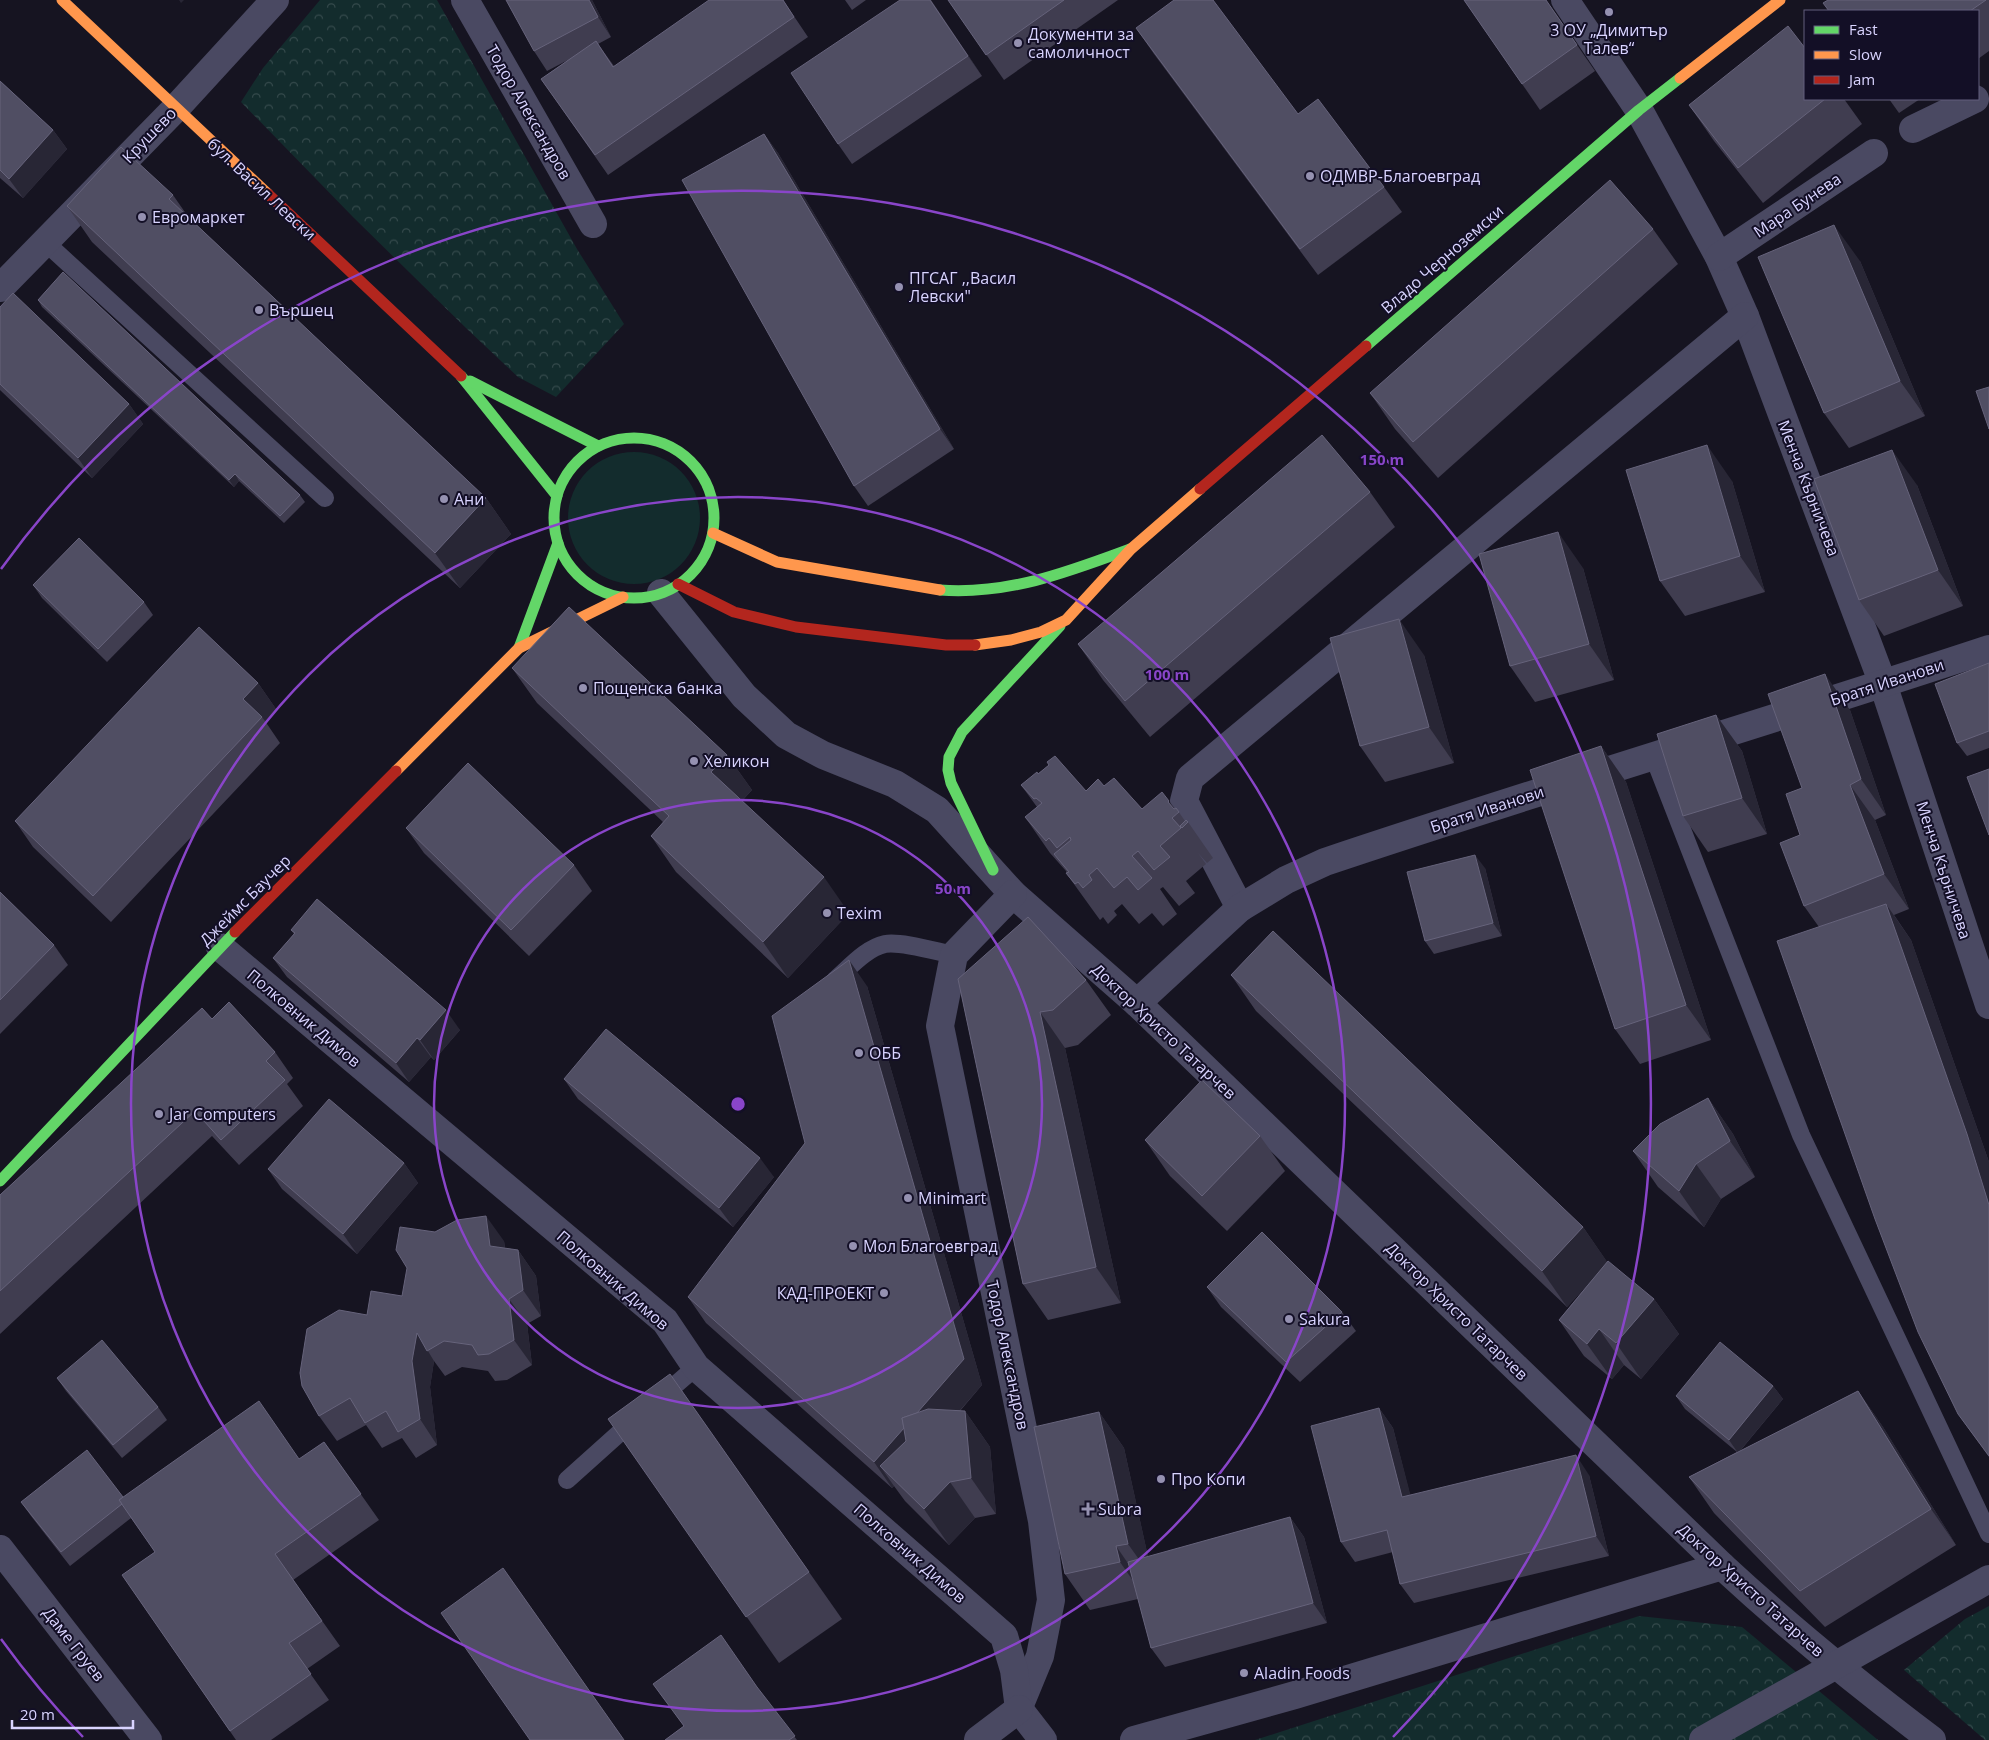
<svg xmlns="http://www.w3.org/2000/svg" width="1989" height="1740" viewBox="0 0 1989 1740" font-family="'Open Sans',sans-serif">
<style>
.grass{fill:#132c2d}
.forest{fill:url(#forest-crowns)}
.lines{fill:none;stroke-linecap:round;stroke-linejoin:round}
.lane{stroke:#4a4962;stroke-width:18}
.street{stroke:#4a4962;stroke-width:28}
.fast{stroke:#63d668;stroke-width:11}
.slow{stroke:#ff974d;stroke-width:11}
.jam{stroke:#b3261e;stroke-width:11}
.wall{fill:#403d50}
.shaded-wall{fill:#282635}
.building{fill:#504e63;stroke:#66637b}
.ring{fill:none;stroke:#8945c9;stroke-width:2.5}
.poi-dot{fill:#9591b1;stroke:#130f26;stroke-width:2}
.labels{text-anchor:middle;stroke-width:4;stroke-linejoin:round;paint-order:stroke}
.poi-label{font-size:16px;fill:#d9d4ff;stroke:#130f26;text-anchor:start}
.street-label{font-size:16px;fill:#d9d4ff;stroke:#130f26}
.centre{fill:#8945c9;stroke:#130f26;stroke-width:2.5}
.ring-label{font-size:15px;text-anchor:middle;font-weight:bold;fill:#8945c9;stroke:#130f26;stroke-width:4;stroke-linejoin:round;paint-order:stroke}
</style>
<defs>
<pattern id="forest-crowns" width="20" height="18" patternUnits="userSpaceOnUse" patternTransform="scale(1.25)"><rect width="20" height="18" fill="#132c2d"/><path d="M2 6a3 3 0 1 1 6 0M12 15a3 3 0 1 1 6 0" fill="none" stroke="#354a4c"/></pattern>
</defs>
<rect width="100%" height="100%" fill="#161421"/>
<!-- grass -->
<circle class="grass" cx="634" cy="518" r="66"/>
<!-- forest -->
<g class="forest">
<polygon points="320,0 437,0 577,249 624,324 556,397 518,377 466,328 353,217 241,102 263,68"/>
<polygon points="1989,1606 1989,1740 1985,1740 1904,1670 1965,1619"/>
<polygon points="1639,1616 1742,1627 1878,1740 1255,1740"/>
</g>
<g class="lines">
<!-- lane -->
<g class="lane">
<polyline points="45,242 325,498"/>
<polyline points="1653,755 1801,1135 1989,1534"/>
<path d="M 835,980 C 849,968 866,948 885,944 C 901,941 938,952 954,955"/>
<polyline points="659,1399 696,1367"/>
<polyline points="567,1480 635,1419"/>
</g>
<!-- street -->
<g class="street">
<polyline points="465,0 593,224"/>
<polyline points="1565,0 1639,110 1719,257 1745,316 1883,684 1989,1005"/>
<polyline points="1913,129 1975,99"/>
<polyline points="1719,257 1874,153"/>
<polyline points="0,288 176,108 275,0"/>
<path d="M 661,593 L 744,696 L 786,735 L 823,755 L 895,784 L 937,810 L 1013,894 L 1137,1003 L 1722,1566 C 1789,1628 1859,1685 1932,1740"/>
<polyline points="1013,894 954,955 940,1026 1042,1521 1051,1600 1040,1656 1019,1707"/>
<polyline points="1240,908 1184,801 1190,778 1745,316"/>
<polyline points="220,947 665,1321 696,1367 1004,1636 1014,1670 1019,1709"/>
<path d="M 1137,1003 L 1240,908 L 1286,880 L 1325,862 C 1545,788 1768,722 1989,649"/>
<polyline points="0,1549 148,1740"/>
<polyline points="1019,1709 1043,1740"/>
<polyline points="978,1740 1019,1709"/>
<polyline points="1134,1740 1295,1695 1722,1566"/>
<polyline points="1703,1740 1989,1579"/>
</g>
<!-- fast -->
<g class="fast">
<polyline points="1366,346 1639,110 1680,78"/>
<polyline points="461,376 557,496"/>
<polyline points="470,381 598,446"/>
<circle cx="634" cy="518" r="80"/>
<path d="M 940,590 C 1008,595 1068,572 1130,549"/>
<polyline points="519,648 558,543"/>
<polyline points="993,870 951,783 948,770 949,757 962,732 1060,626"/>
<polyline points="0,1181 235,932"/>
</g>
<!-- slow -->
<g class="slow">
<polyline points="62,0 268,194"/>
<polyline points="1680,78 1780,0"/>
<polyline points="713,533 777,562 940,590"/>
<polyline points="975,645 1011,640 1041,632 1066,620 1131,549 1200,489"/>
<polyline points="396,771 519,648 623,597"/>
</g>
<!-- jam -->
<g class="jam">
<polyline points="268,194 461,376"/>
<polyline points="1200,489 1366,346"/>
<polyline points="678,584 734,612 796,627 946,645 975,645"/>
<polyline points="235,932 396,771"/>
</g>
</g>
<!-- wall -->
<g class="wall">
<polygon points="592,0 611,37 598,44 614,66 783,0 808,37 608,175 541,79 568,60 547,71 534,51"/>
<polygon points="845,0 866,0 852,10"/>
<polygon points="931,0 982,76 852,164 838,144"/>
<polygon points="948,0 1118,0 1004,80"/>
<polygon points="1464,0 1546,0 1595,71 1540,110"/>
<polygon points="1828,0 1989,0 1989,51 1978,59 1978,11 1829,11"/>
<polygon points="1136,28 1298,114 1384,187 1402,212 1318,275 1154,54"/>
<polygon points="0,81 53,130 67,149 23,198 0,178"/>
<polygon points="1805,99 1844,99 1862,124 1763,203 1714,141 1689,105"/>
<polygon points="1889,99 1920,99 1899,113"/>
<polygon points="764,134 778,153 954,449 868,506 854,486"/>
<polygon points="173,195 189,218 486,498 511,534 460,588 92,242 67,206"/>
<polygon points="1653,229 1678,264 1438,478 1395,429 1370,393"/>
<polygon points="1860,261 1925,416 1849,448 1824,413"/>
<polygon points="38,300 300,495 305,502 284,523 239,481 234,487 42,307"/>
<polygon points="0,307 129,404 143,424 92,478 0,390"/>
<polygon points="1732,481 1765,592 1685,616 1660,581"/>
<polygon points="1917,485 1963,606 1884,636 1859,600"/>
<polygon points="1370,492 1395,527 1150,737 1103,680 1078,644"/>
<polygon points="1583,568 1614,680 1535,702 1510,666"/>
<polygon points="33,585 144,602 153,615 107,662 42,598"/>
<polygon points="1424,655 1454,763 1385,782 1360,746"/>
<polygon points="1989,663 1989,748 1967,756 1957,743"/>
<polygon points="512,668 727,755 752,790 742,801 849,913 788,978 676,872 651,836 663,822 537,703"/>
<polygon points="258,683 276,709 265,721 280,743 111,922 33,847 15,821"/>
<polygon points="1850,710 1886,815 1875,820 1909,909 1894,915 1911,940 1989,1162 1989,1457 1958,1414 1819,927 1804,906 1802,788"/>
<polygon points="1716,715 1742,751 1767,834 1708,852 1683,816"/>
<polygon points="1601,746 1626,782 1711,1040 1640,1064 1615,1029"/>
<polygon points="1047,762 1086,791 1104,786 1142,809 1175,808 1176,808 1185,821 1188,822 1213,858 1207,863 1198,853 1206,864 1186,881 1195,893 1179,906 1163,887 1160,889 1177,914 1163,926 1152,913 1139,924 1122,904 1114,911 1117,915 1108,924 1103,917 1100,920 1092,909 1066,873 1067,873 1066,871 1050,853 1025,817 1037,807 1021,785 1038,774 1049,765"/>
<polygon points="406,828 574,865 592,891 529,956 424,853"/>
<polygon points="1485,868 1502,936 1434,954 1425,941"/>
<polygon points="0,892 54,945 68,965 0,1034"/>
<polygon points="291,930 460,1030 434,1060 431,1057 409,1082 287,977 273,958 294,934"/>
<polygon points="1231,975 1583,1227 1607,1262 1654,1299 1679,1334 1641,1379 1624,1365 1612,1379 1584,1356 1559,1320 1588,1284 1567,1307 1256,1011"/>
<polygon points="958,979 1086,980 1111,1015 1078,1045 1065,1048 1121,1303 1048,1320 1023,1284"/>
<polygon points="867,986 982,1385 960,1411 965,1411 990,1447 996,1514 975,1518 949,1545 905,1501 894,1486 892,1488 706,1323 688,1297 805,1143"/>
<polygon points="212,1019 275,1052 293,1078 287,1084 303,1106 239,1165 212,1136 0,1334 0,1195"/>
<polygon points="564,1079 774,1177 733,1227 578,1099"/>
<polygon points="1708,1098 1733,1134 1755,1177 1721,1199 1704,1227 1658,1187 1633,1151"/>
<polygon points="1260,1136 1285,1171 1227,1231 1170,1176 1145,1140"/>
<polygon points="404,1163 418,1183 357,1254 282,1189 268,1169"/>
<polygon points="435,1232 504,1241 505,1248 518,1250 536,1276 541,1316 527,1324 532,1365 507,1380 495,1381 488,1371 462,1367 445,1376 434,1361 430,1387 437,1445 416,1458 402,1438 382,1448 366,1425 337,1441 319,1416 402,1296"/>
<polygon points="1207,1287 1342,1312 1356,1331 1300,1382 1221,1307"/>
<polygon points="670,1374 842,1619 779,1663 608,1419"/>
<polygon points="57,1378 158,1407 167,1420 122,1458 66,1391"/>
<polygon points="1773,1386 1783,1399 1740,1451 1858,1391 1883,1427 1956,1545 1825,1627 1714,1513 1689,1477 1737,1452 1685,1409 1676,1396"/>
<polygon points="1379,1408 1393,1428 1410,1495 1589,1475 1609,1556 1414,1603 1400,1584 1393,1552 1355,1562 1341,1542"/>
<polygon points="1099,1412 1124,1448 1148,1557 1290,1517 1304,1537 1327,1623 1165,1667 1151,1648 1138,1599 1090,1610 1065,1574"/>
<polygon points="324,1442 379,1520 293,1580 340,1646 307,1669 329,1700 271,1740 236,1740 122,1575 155,1552 131,1518 70,1566 31,1516 21,1502 123,1497 300,1459"/>
<polygon points="653,1684 759,1690 797,1740 665,1740 684,1726"/>
</g>
<!-- shaded-wall -->
<g class="shaded-wall">
<polygon points="179,0 184,0 181,3"/>
<polygon points="589,0 592,0 611,37 598,17"/>
<polygon points="931,0 982,76 968,56"/>
<polygon points="53,130 67,149 23,198 9,179"/>
<polygon points="764,134 778,153 954,449 940,429"/>
<polygon points="1834,225 1860,261 1925,416 1900,381"/>
<polygon points="129,404 143,424 92,478 78,458"/>
<polygon points="1707,445 1732,481 1765,592 1740,556"/>
<polygon points="1892,450 1917,485 1963,606 1938,570"/>
<polygon points="235,474 239,481 234,487 229,480"/>
<polygon points="486,498 511,534 460,588 435,553"/>
<polygon points="1558,532 1583,568 1614,680 1589,644"/>
<polygon points="1399,619 1424,655 1454,763 1429,727"/>
<polygon points="1825,674 1850,710 1886,815 1861,779"/>
<polygon points="258,683 276,709 265,721 262,717 243,699"/>
<polygon points="1716,715 1742,751 1767,834 1742,798"/>
<polygon points="1601,746 1626,782 1711,1040 1686,1005"/>
<polygon points="727,755 752,790 736,807 711,772"/>
<polygon points="1850,785 1875,820 1909,909 1884,874"/>
<polygon points="1169,801 1178,813 1176,815 1168,802"/>
<polygon points="1475,855 1485,868 1502,936 1493,923"/>
<polygon points="824,877 849,913 788,978 763,942"/>
<polygon points="1886,904 1911,940 1989,1162 1989,1205"/>
<polygon points="849,960 867,986 982,1385 897,1482 880,1466 894,1486 892,1488 874,1462"/>
<polygon points="446,1010 460,1030 434,1060 420,1040"/>
<polygon points="1040,1012 1065,1048 1121,1303 1096,1267"/>
<polygon points="417,1038 431,1057 409,1082 396,1063"/>
<polygon points="1708,1098 1733,1134 1755,1177 1730,1141"/>
<polygon points="760,1158 774,1177 733,1227 719,1208"/>
<polygon points="404,1163 418,1183 357,1254 343,1234"/>
<polygon points="1696,1164 1721,1199 1704,1227 1679,1191"/>
<polygon points="486,1216 504,1241 508,1271 490,1246"/>
<polygon points="1583,1227 1608,1263 1567,1307 1542,1271"/>
<polygon points="518,1250 536,1276 541,1316 523,1290"/>
<polygon points="509,1299 527,1324 532,1365 514,1340"/>
<polygon points="1654,1299 1679,1334 1641,1379 1616,1343"/>
<polygon points="1599,1329 1624,1365 1612,1379 1587,1344"/>
<polygon points="417,1333 434,1361 430,1387 437,1445 420,1419 412,1361"/>
<polygon points="1773,1386 1783,1399 1738,1453 1729,1440"/>
<polygon points="1858,1391 1883,1427 1956,1545 1931,1509"/>
<polygon points="1379,1408 1393,1428 1416,1516 1402,1497"/>
<polygon points="965,1411 990,1447 996,1514 971,1478"/>
<polygon points="1099,1412 1124,1448 1153,1579 1128,1544"/>
<polygon points="1576,1455 1589,1475 1609,1556 1596,1536"/>
<polygon points="950,1482 975,1518 949,1545 924,1509"/>
<polygon points="1290,1517 1304,1537 1327,1623 1313,1603"/>
<polygon points="1116,1546 1141,1582 1145,1598 1120,1562"/>
</g>
<!-- building -->
<g class="building">
<polygon points="506,0 589,0 598,17 534,51"/>
<polygon points="709,0 783,0 794,17 595,155 541,79 596,41 613,67"/>
<polygon points="900,0 930,0 968,56 838,144 791,73"/>
<polygon points="948,0 1064,0 986,55"/>
<polygon points="1174,0 1213,0 1298,114 1318,99 1384,187 1300,249 1136,28"/>
<polygon points="1464,0 1546,0 1577,45 1522,84"/>
<polygon points="1828,0 1986,0 1970,11 1829,11 1823,3"/>
<polygon points="1788,26 1805,48 1805,99 1825,99 1738,168 1689,105"/>
<polygon points="0,81 53,130 9,179 0,170"/>
<polygon points="764,134 940,429 854,486 682,180"/>
<polygon points="121,147 173,195 169,199 486,498 435,553 67,206"/>
<polygon points="1610,180 1653,229 1413,442 1370,393"/>
<polygon points="1834,225 1900,381 1824,413 1758,257"/>
<polygon points="63,272 300,495 280,516 235,474 229,480 38,300"/>
<polygon points="13,293 129,404 78,458 0,384 0,307"/>
<polygon points="1989,387 1989,429 1976,391"/>
<polygon points="1322,435 1370,492 1125,701 1078,644"/>
<polygon points="1707,445 1740,556 1660,581 1626,470"/>
<polygon points="1892,450 1938,570 1859,600 1814,479"/>
<polygon points="1558,532 1589,644 1510,666 1479,554"/>
<polygon points="79,538 144,602 98,649 33,585"/>
<polygon points="569,607 727,755 711,772 824,877 763,942 651,836 669,816 512,668"/>
<polygon points="1399,619 1429,727 1360,746 1330,638"/>
<polygon points="199,627 258,683 243,699 262,717 93,896 15,821"/>
<polygon points="1989,663 1989,731 1957,743 1935,684"/>
<polygon points="1825,674 1861,779 1850,785 1884,874 1804,906 1780,843 1800,835 1786,794 1802,788 1768,694"/>
<polygon points="1716,715 1742,798 1683,816 1657,734"/>
<polygon points="1601,746 1686,1005 1615,1029 1530,770"/>
<polygon points="1055,756 1086,791 1098,779 1104,786 1114,778 1142,809 1162,792 1169,801 1168,802 1174,809 1176,808 1179,812 1172,818 1181,828 1160,846 1170,857 1154,870 1138,851 1132,856 1152,878 1138,890 1127,877 1114,888 1097,868 1089,875 1092,880 1083,888 1078,882 1075,884 1066,873 1069,872 1054,854 1071,840 1070,837 1057,848 1049,838 1046,841 1025,817 1042,803 1036,798 1034,799 1021,785 1037,772 1038,774 1049,765 1047,762"/>
<polygon points="468,763 574,865 511,930 406,828"/>
<polygon points="1989,769 1989,835 1967,777"/>
<polygon points="1186,820 1188,822 1182,828 1180,826"/>
<polygon points="1475,855 1493,923 1425,941 1407,872"/>
<polygon points="0,892 54,945 0,1000"/>
<polygon points="317,899 446,1010 420,1040 417,1038 396,1063 273,958 295,933 291,930"/>
<polygon points="1886,904 1967,1134 1989,1205 1989,1456 1958,1414 1918,1332 1875,1219 1777,941"/>
<polygon points="1028,917 1086,980 1053,1010 1040,1012 1096,1267 1023,1284 958,979"/>
<polygon points="1273,931 1583,1227 1542,1271 1231,975"/>
<polygon points="849,960 964,1359 917,1413 902,1418 904,1428 874,1462 688,1297 805,1143 772,1016"/>
<polygon points="229,1002 275,1052 266,1061 285,1080 221,1140 195,1111 0,1291 0,1195 202,1008 212,1019"/>
<polygon points="606,1029 760,1158 719,1208 564,1079"/>
<polygon points="1202,1080 1260,1136 1202,1196 1145,1140"/>
<polygon points="1708,1098 1730,1141 1696,1164 1679,1191 1633,1151 1660,1124"/>
<polygon points="329,1099 404,1163 343,1234 268,1169"/>
<polygon points="486,1216 490,1246 518,1250 523,1290 509,1299 514,1340 489,1354 478,1355 472,1345 444,1341 427,1351 417,1333 412,1361 420,1419 398,1432 386,1411 365,1423 350,1398 319,1416 302,1386 300,1373 307,1329 339,1310 367,1315 371,1291 402,1296 407,1268 396,1250 400,1227 435,1232 457,1220"/>
<polygon points="1262,1232 1342,1312 1286,1362 1207,1287"/>
<polygon points="1608,1261 1654,1299 1616,1343 1599,1329 1587,1344 1559,1320"/>
<polygon points="102,1340 158,1407 113,1445 57,1378"/>
<polygon points="1720,1342 1773,1386 1729,1440 1676,1396"/>
<polygon points="670,1374 809,1572 746,1617 608,1419"/>
<polygon points="1858,1391 1931,1509 1800,1591 1689,1477"/>
<polygon points="259,1401 299,1459 324,1442 361,1494 275,1554 322,1621 289,1643 311,1674 230,1731 122,1575 155,1552 119,1500"/>
<polygon points="1379,1408 1402,1497 1576,1455 1596,1536 1400,1584 1387,1530 1341,1542 1311,1426"/>
<polygon points="928,1409 965,1411 971,1478 950,1482 924,1509 880,1466 906,1441 902,1418"/>
<polygon points="1099,1412 1128,1544 1116,1546 1120,1562 1065,1574 1034,1427"/>
<polygon points="87,1450 123,1497 119,1500 122,1504 61,1552 21,1502"/>
<polygon points="1290,1517 1313,1603 1151,1648 1128,1562"/>
<polygon points="503,1568 624,1740 530,1740 441,1613"/>
<polygon points="721,1635 757,1687 795,1736 789,1740 665,1740 684,1726 653,1684"/>
</g>
<!-- distance rings -->
<g class="ring">
<circle cx="738" cy="1104" r="304"/>
<circle cx="738" cy="1104" r="607"/>
<path d="M83 1737A911 911 0 0 1 1 1639M1 569A911 911 0 1 1 1393 1737"/>
</g>
<!-- markers -->
<g class="poi-dot">
<circle cx="1609" cy="12" r="5"/>
<circle cx="1018" cy="43" r="5"/>
<circle cx="1310" cy="176" r="5"/>
<circle cx="142" cy="217" r="5"/>
<circle cx="899" cy="287" r="5"/>
<circle cx="259" cy="310" r="5"/>
<circle cx="444" cy="499" r="5"/>
<circle cx="583" cy="688" r="5"/>
<circle cx="694" cy="761" r="5"/>
<circle cx="827" cy="913" r="5"/>
<circle cx="859" cy="1053" r="5"/>
<circle cx="159" cy="1114" r="5"/>
<circle cx="908" cy="1198" r="5"/>
<circle cx="853" cy="1246" r="5"/>
<circle cx="884" cy="1293" r="5"/>
<circle cx="1289" cy="1319" r="5"/>
<circle cx="1161" cy="1479" r="5"/>
<path d="M1085.5 1501.5h5v5h5v5h-5v5h-5v-5h-5v-5h5z"/>
<circle cx="1244" cy="1673" r="5"/>
</g>
<g class="labels">
<!-- poi labels -->
<g class="poi-label">
<text x="1609" y="36" text-anchor="middle">3 ОУ „Димитър<tspan x="1609" dy="18">Талев“</tspan></text>
<text x="1028" y="40">Документи за<tspan x="1028" dy="18">самоличност</tspan></text>
<text x="1320" y="182">ОДМВР-Благоевград</text>
<text x="152" y="223">Евромаркет</text>
<text x="909" y="284">ПГСАГ ,,Васил<tspan x="909" dy="18">Левски"</tspan></text>
<text x="269" y="316">Вършец</text>
<text x="454" y="505">Ани</text>
<text x="593" y="694">Пощенска банка</text>
<text x="704" y="767">Хеликон</text>
<text x="837" y="919">Texim</text>
<text x="869" y="1059">ОББ</text>
<text x="169" y="1120">Jar Computers</text>
<text x="918" y="1204">Minimart</text>
<text x="863" y="1252">Мол Благоевград</text>
<text x="874" y="1299" text-anchor="end">КАД-ПРОЕКТ</text>
<text x="1299" y="1325">Sakura</text>
<text x="1171" y="1485">Про Копи</text>
<text x="1098" y="1515">Subra</text>
<text x="1254" y="1679">Aladin Foods</text>
</g>
<!-- street labels -->
<g class="street-label">
<text transform="translate(529 112) rotate(60)" y="6">Тодор Александров</text>
<text transform="translate(149 135) rotate(-46)" y="6">Крушево</text>
<text transform="translate(262 189) rotate(43)" y="6">бул. Васил Левски</text>
<text transform="translate(1797 205) rotate(-34)" y="6">Мара Бунева</text>
<text transform="translate(1442 259) rotate(-41)" y="6">Владо Черноземски</text>
<text transform="translate(1809 488) rotate(69)" y="6">Менча Кърничева</text>
<text transform="translate(1887 682) rotate(-18)" y="6">Братя Иванови</text>
<text transform="translate(1487 809) rotate(-18)" y="6">Братя Иванови</text>
<text transform="translate(1944 870) rotate(72)" y="6">Менча Кърничева</text>
<text transform="translate(245 900) rotate(-45)" y="6">Джеймс Баучер</text>
<text transform="translate(304 1018) rotate(40)" y="6">Полковник Димов</text>
<text transform="translate(1164 1031) rotate(43)" y="6">Доктор Христо Татарчев</text>
<text transform="translate(613 1280) rotate(41)" y="6">Полковник Димов</text>
<text transform="translate(1457 1311) rotate(44)" y="6">Доктор Христо Татарчев</text>
<text transform="translate(1008 1355) rotate(78)" y="6">Тодор Александров</text>
<text transform="translate(910 1553) rotate(41)" y="6">Полковник Димов</text>
<text transform="translate(1751 1590) rotate(42)" y="6">Доктор Христо Татарчев</text>
<text transform="translate(74 1644) rotate(52)" y="6">Даме Груев</text>
</g>
</g>
<circle cx="738" cy="1104" r="8" class="centre"/>
<g class="ring-label">
<text x="1382" y="465">150 m</text>
<text x="1167" y="680">100 m</text>
<text x="953" y="894">50 m</text>
</g>
<!-- legend -->
<rect x="1804" y="10" width="175" height="90" fill="#130f26" stroke="#625e7d"/>
<rect x="1814" y="26" width="25" height="8" fill="#63d668" stroke="#625e7d"/>
<text x="1849" y="35" font-size="15" fill="#d9d4ff">Fast</text>
<rect x="1814" y="51" width="25" height="8" fill="#ff974d" stroke="#625e7d"/>
<text x="1849" y="60" font-size="15" fill="#d9d4ff">Slow</text>
<rect x="1814" y="76" width="25" height="8" fill="#b3261e" stroke="#625e7d"/>
<text x="1849" y="85" font-size="15" fill="#d9d4ff">Jam</text>
<!-- scale -->
<path d="M12 1720v8h121v-8" fill="none" stroke="#d9d4ff" stroke-width="2.5"/>
<text x="20" y="1720" font-size="15" fill="#d9d4ff" stroke="#130f26" stroke-width="4" paint-order="stroke">20 m</text>
</svg>
